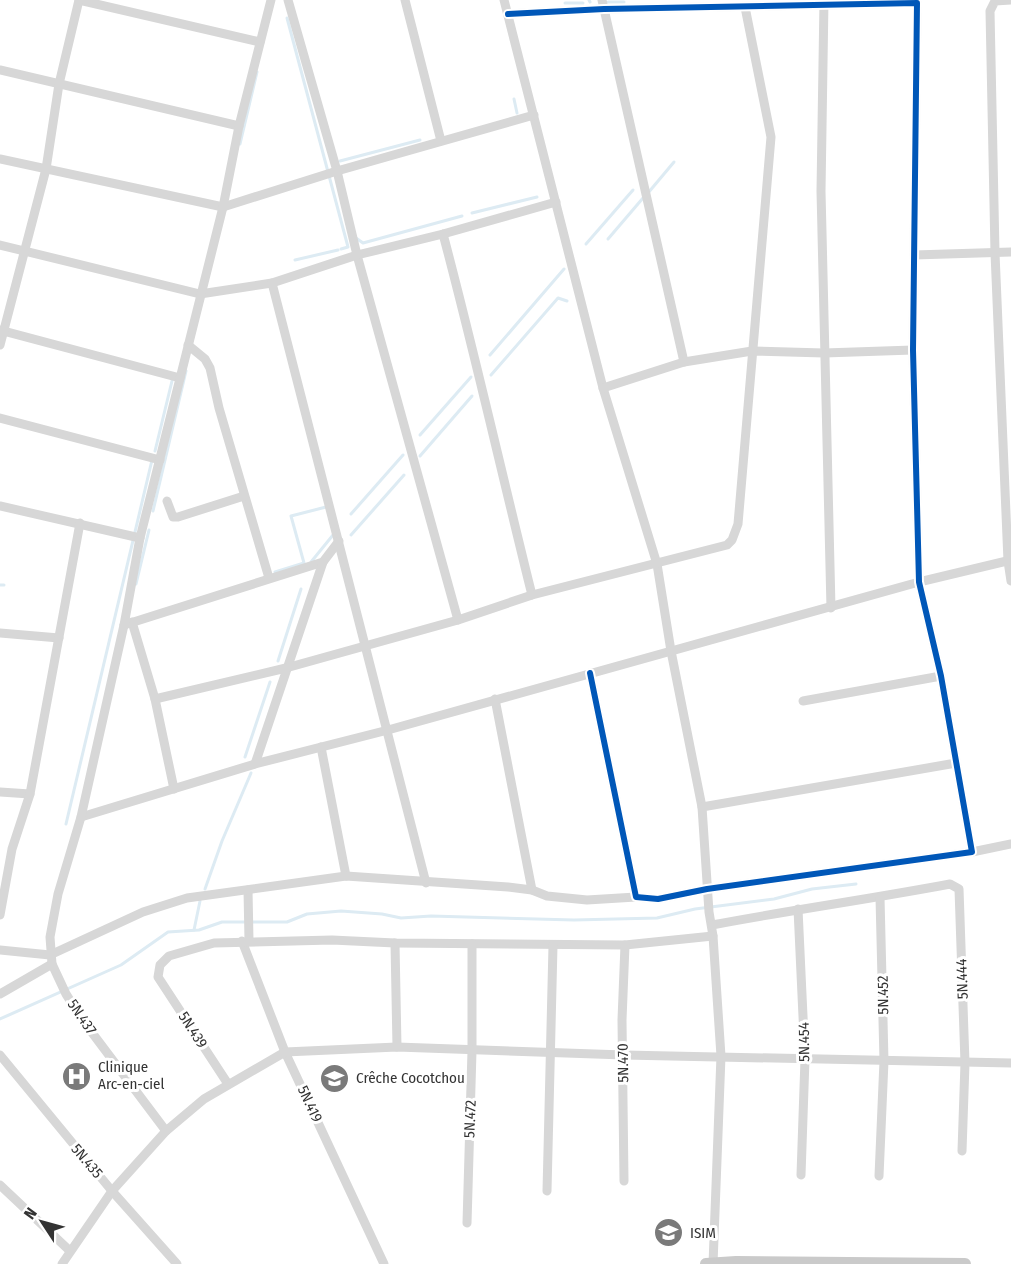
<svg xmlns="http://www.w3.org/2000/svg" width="1011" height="1264" viewBox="0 0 1011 1264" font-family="'Fira Sans Condensed',sans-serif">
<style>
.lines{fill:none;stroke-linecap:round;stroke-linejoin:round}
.stream{stroke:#ddebf3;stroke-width:3}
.minor{stroke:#d7d7d7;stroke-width:9}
.major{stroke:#cacaca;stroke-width:12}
.cycleway-casing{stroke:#fff;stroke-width:10}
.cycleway{stroke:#0057b8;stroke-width:6}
.labels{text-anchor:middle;stroke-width:6;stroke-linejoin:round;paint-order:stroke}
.street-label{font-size:15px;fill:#333;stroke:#fff}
.poi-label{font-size:15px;fill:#333;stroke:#fff;text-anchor:start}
</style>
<rect width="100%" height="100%" fill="#fff"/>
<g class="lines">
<!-- stream -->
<g class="stream">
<polyline points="589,0 590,2"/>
<polyline points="608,2 624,2"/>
<polyline points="565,3 583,3"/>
<polyline points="287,18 344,232 348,247 341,249"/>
<polyline points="514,99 517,113"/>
<polyline points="240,144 257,72"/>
<polyline points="340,161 420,140"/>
<polyline points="648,193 674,162"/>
<polyline points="472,213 537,197"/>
<polyline points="356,238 363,243 462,216"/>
<polyline points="608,239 643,198"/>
<polyline points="586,244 633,190"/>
<polyline points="295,260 338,250"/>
<polyline points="490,355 564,269"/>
<polyline points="491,375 558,298 567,301"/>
<polyline points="420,435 471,377"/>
<polyline points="155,451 172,381"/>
<polyline points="420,456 472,396"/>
<polyline points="153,511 186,371"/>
<polyline points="351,514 403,455"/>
<polyline points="351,535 404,475"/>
<polyline points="311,562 333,535"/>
<polyline points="275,572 304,563 291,516 326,507"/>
<polyline points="136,584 149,530"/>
<polyline points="0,585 4,585"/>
<polyline points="278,661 301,589"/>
<polyline points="245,757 270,682"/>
<polyline points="66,824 152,460"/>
<polyline points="205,889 222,841 251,773"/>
<polyline points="194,930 200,901"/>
<polyline points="0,1019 121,965 168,932 199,930 222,922 287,922 307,914 341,911 382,914 401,918 431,916 574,920 657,918 695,909 774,899 812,889 856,884"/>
</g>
<!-- minor -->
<g class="minor">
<polyline points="79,0 260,42"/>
<polyline points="288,0 337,171 357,255 458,620"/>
<polyline points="405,0 441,141"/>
<polyline points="504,0 603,388 657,564 671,651 702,807 709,912 713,936 721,1056 713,1264"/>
<polyline points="602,0 684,362"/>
<polyline points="824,0 821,191 831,608"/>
<polyline points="1011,0 995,1 990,11 995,253 1008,561 1011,581"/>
<polyline points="508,14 604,9 917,3 913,350 919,582 941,676 972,852 707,889 658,899 636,897 590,673"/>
<polyline points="0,70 239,126"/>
<polyline points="0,159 223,207 337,171 534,115"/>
<path d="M 443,234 C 475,354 502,475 532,595"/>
<polyline points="0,245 200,294 272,283 357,255 443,234 556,202"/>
<polyline points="914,255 1011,252"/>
<polyline points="272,283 426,883"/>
<polyline points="0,330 180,378"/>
<polyline points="0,345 46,169 59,84 79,0"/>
<polyline points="188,345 205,359 210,368 219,408 269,578"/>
<polyline points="603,388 684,362 752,351 824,353 913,350"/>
<polyline points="0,418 160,460"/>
<polyline points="167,501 173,517 178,517 244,496"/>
<polyline points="0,506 140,538"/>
<polyline points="132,622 155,699"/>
<polyline points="124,625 323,562 339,541"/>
<polyline points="0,633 59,638"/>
<polyline points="495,699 532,890"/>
<polyline points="803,701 941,676"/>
<polyline points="321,747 346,876"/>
<polyline points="255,764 323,562"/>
<polyline points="174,789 155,699 286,668 458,620 532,595 727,545 732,540 738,524 771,137 745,7"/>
<polyline points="0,792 30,794"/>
<polyline points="702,807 956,763"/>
<polyline points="81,817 255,764 388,730 919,582 1011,560"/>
<polyline points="972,852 1011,844"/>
<polyline points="248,890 249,941"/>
<polyline points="798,909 805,1059 801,1175"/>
<polyline points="0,915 12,849 30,794 80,523"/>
<path d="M 712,925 C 791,910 871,899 950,884 L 959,889 L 965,1063 L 962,1151"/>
<polyline points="242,941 285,1052 384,1264"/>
<polyline points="395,943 397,1047"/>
<polyline points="0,950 50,955 143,912 187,898 346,876 508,887 532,890 547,896 587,900 636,897"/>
<polyline points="0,994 52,964"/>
<polyline points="0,1055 112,1191 177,1264"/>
<polyline points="228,1084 158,977 160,965 169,956 214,943 332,940 395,943 625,945 713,936"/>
<polyline points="166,1131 81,1018 66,994 52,964 50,937 58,894 81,817 124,625 140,538 223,207 239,126 271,0"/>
<polyline points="879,1176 884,1061 880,897"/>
<polyline points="624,1181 622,1020 625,945"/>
<polyline points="0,1185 70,1251"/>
<polyline points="547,1191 553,946"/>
<polyline points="467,1223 472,1051 472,944"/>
<polyline points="62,1264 112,1191 166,1131 204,1099 285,1052 397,1047 624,1055 1011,1063"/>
</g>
<!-- major -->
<polyline class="major" points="706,1264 736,1262 965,1264"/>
<defs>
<polyline id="cycleway" points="508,14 604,9 917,3 913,350 919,582 941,676 972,852 707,889 658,899 636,897 590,673"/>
</defs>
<!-- cycleway casing -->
<use href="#cycleway" class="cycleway-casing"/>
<!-- cycleway -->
<use href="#cycleway" class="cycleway"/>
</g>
<!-- icons -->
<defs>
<symbol id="hospital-disc" viewBox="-11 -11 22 22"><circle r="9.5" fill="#7a7a7a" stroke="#fff"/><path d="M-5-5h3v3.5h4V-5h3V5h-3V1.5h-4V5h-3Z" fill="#fff"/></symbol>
<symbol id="school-disc" viewBox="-11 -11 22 22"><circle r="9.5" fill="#7a7a7a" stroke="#fff"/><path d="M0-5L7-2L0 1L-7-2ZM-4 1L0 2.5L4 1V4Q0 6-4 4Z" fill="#fff"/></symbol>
</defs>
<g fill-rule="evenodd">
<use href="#hospital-disc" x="60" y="1060" width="33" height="33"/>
<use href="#school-disc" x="318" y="1062" width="33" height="33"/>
<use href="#school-disc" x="652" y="1216" width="33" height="33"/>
</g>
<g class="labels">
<!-- street labels -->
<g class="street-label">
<text transform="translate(962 979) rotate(-92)" y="5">5N.444</text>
<text transform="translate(883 995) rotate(-91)" y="5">5N.452</text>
<text transform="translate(82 1017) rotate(56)" y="5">5N.437</text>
<text transform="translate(193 1030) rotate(57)" y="5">5N.439</text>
<text transform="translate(804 1042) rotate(-91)" y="5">5N.454</text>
<text transform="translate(623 1063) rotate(-91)" y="5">5N.470</text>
<text transform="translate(310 1104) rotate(65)" y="5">5N.419</text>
<text transform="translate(470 1119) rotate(-88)" y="5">5N.472</text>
<text transform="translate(87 1161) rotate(50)" y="5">5N.435</text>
</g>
<!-- poi labels -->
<g class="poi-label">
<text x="98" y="1072">Clinique<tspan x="98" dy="17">Arc-en-ciel</tspan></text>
<text x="356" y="1083">Crêche Cocotchou</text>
<text x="690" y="1238">ISIM</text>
</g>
</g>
<!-- north arrow -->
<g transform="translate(42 1222) rotate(306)" stroke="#ffffff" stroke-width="4.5" paint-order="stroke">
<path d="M0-4.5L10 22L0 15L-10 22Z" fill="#333333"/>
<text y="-9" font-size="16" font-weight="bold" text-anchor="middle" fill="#333333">N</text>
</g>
</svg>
